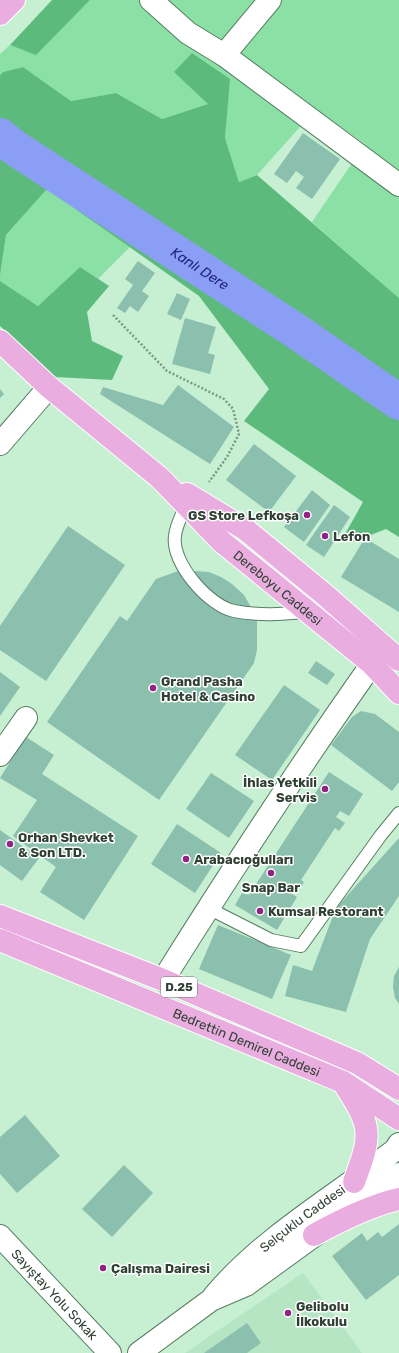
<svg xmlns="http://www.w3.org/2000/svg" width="399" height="1353" viewBox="0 0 399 1353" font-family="Rubik,sans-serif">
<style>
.built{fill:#b5e5c2}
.green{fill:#8ae0a5}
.forest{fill:#5cbb7c}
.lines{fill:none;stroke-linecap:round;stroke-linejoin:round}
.river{stroke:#8a9ef5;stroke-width:36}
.building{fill:#8bbfae}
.service-casing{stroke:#587e63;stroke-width:14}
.minor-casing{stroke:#587e63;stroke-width:24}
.primary-casing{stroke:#fff;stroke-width:24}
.path{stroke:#7b9883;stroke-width:2.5;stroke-dasharray:2 2;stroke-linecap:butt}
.service{stroke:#fff;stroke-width:12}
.minor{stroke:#fff;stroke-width:22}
.primary{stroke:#e9ade0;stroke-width:22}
.poi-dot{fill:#912384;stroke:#fff;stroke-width:1.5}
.labels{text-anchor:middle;stroke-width:3;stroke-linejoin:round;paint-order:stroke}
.shield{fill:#fff;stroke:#6e7971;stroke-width:1}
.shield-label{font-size:12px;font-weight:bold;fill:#304034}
.poi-label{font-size:13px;font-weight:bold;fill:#304034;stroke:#fff;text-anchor:start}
.street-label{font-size:13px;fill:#304034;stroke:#fff}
.water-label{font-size:14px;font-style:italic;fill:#212385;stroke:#fff}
</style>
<rect width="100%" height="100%" fill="#c6f0d1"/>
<!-- built -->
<polygon class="built" points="303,1273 362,1353 185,1353"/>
<!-- green -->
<g class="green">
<polygon points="90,0 399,0 399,298 312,222 365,144 316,109 257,175 239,182 225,138 226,121 208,104 162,119 116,93 71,101 23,67 3,72 0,75 0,54 10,45 36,54"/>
<polygon points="47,189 130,247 98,279 80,267 38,306 0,281 0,276 6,235"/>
</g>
<!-- forest -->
<g class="forest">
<polygon points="52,0 90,0 36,55 10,45"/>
<polygon points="192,53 230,79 225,138 239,182 257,175 399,298 399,537 386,529 353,542 344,536 363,502 244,421 269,389 199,296 47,189 6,235 0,276 0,75 3,72 23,67 71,101 116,93 162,119 208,104 174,72"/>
<polygon points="80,267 109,286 87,312 92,341 123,356 112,380 55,377 0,326 0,281 38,306"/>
</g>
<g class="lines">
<!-- river -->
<path class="river" id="s1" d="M 0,136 L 15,148 L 296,331 L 399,402"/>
</g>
<!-- building -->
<g class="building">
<polygon points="303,133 340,159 312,199 296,188 304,177 296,171 287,183 274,174"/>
<polygon points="138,261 155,273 142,291 149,296 138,312 130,306 125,313 117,308 133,285 125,279"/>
<polygon points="177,293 190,299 181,320 167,314"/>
<polygon points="185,318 216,327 208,353 215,355 210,374 172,364"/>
<polygon points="178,385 234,427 210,464 100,394 103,387 163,405"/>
<polygon points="0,389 4,394 0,398"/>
<polygon points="254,444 296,476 269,512 226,480"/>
<polygon points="312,490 330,505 304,542 284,527"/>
<polygon points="334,505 350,517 324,557 306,545"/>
<polygon points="68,526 125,565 46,681 0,650 0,626"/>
<polygon points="365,538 399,559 399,612 341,577"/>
<polygon points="181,570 209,572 221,577 232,584 244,595 252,609 257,622 257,650 254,663 159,800 47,722 120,616 127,621 156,579"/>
<polygon points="316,661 335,674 327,685 308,673"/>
<polygon points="0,672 20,687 0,716"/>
<polygon points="284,685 320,710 272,780 235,755"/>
<polygon points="361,711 375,714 399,732 399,782 392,791 331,745 352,717"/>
<polygon points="26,737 54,755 42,774 138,836 84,920 40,892 56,867 13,836 37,800 0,778"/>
<polygon points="329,772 363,794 349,816 340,811 336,817 345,823 339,831 335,828 301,880 304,882 300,889 292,883 287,891 297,897 277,930 235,905 242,893 249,895"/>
<polygon points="211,773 254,801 229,838 186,809"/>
<polygon points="177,824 221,853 195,893 151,864"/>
<polygon points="0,830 39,858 22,881 0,865"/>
<polygon points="399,838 399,896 370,939 346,1012 285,996 293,965 312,971 336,908"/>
<polygon points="218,925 291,955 272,999 199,969"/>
<polygon points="399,967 399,1004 395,998 393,987 394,976"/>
<polygon points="25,1115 60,1156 17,1193 0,1174 0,1137"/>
<polygon points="124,1165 153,1193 112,1237 82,1209"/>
<polygon points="399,1224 399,1275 366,1300 332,1256 362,1233 367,1241 378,1232 382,1237"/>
<polygon points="247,1323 261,1343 247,1353 204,1353"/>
</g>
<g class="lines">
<defs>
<g id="service">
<path d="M 186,505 C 182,515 176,525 175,536 C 171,563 209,606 234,611 C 259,616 283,614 308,612"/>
<polyline points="208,908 271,940 301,946 381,835 399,813"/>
</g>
<g id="minor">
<polyline points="151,0 188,33 224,55 399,185"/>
<polyline points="224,55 270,0"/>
<polyline points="0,444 49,387"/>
<polyline points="0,755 26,718"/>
<path d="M 163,980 C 230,873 299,767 372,664"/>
<path id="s2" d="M 0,1236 L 110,1353"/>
<path id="s3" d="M 214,1296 C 264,1237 334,1197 395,1150 L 399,1144"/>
<polyline points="139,1353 211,1300 246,1285 399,1174"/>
</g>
<g id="primary">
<polyline points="0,14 14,0"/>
<path id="s4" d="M 0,341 L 49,387 L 160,478 L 222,542 L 372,664 L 399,693"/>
<polyline points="187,494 245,529 324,594 399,660"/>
<polyline points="0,916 163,980 357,1063 399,1089"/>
<path id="s5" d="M 0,940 L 343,1082 L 399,1119"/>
<path d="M 346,1087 C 373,1128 371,1136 354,1182"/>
<path d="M 314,1235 C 341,1220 369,1206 399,1199"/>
</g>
</defs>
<!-- service casing -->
<use href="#service" class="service-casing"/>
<!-- minor casing -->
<use href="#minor" class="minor-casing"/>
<!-- primary casing -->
<use href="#primary" class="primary-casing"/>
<!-- path -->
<polyline class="path" points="113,315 167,371 224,399 233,409 239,434 227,457 209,482"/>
<!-- service -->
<use href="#service" class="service"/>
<!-- minor -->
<use href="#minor" class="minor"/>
<!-- primary -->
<use href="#primary" class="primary"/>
</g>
<!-- markers -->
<g class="poi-dot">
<circle cx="307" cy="515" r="4"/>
<circle cx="325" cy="536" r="4"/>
<circle cx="153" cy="688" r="4"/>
<circle cx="325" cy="789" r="4"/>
<circle cx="10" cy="844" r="4"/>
<circle cx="186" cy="859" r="4"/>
<circle cx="271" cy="873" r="4"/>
<circle cx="260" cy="911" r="4"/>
<circle cx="103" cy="1268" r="4"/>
<circle cx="288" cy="1313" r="4"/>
</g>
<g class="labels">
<!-- shield labels -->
<rect class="shield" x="161" y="977" width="36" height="20" rx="3"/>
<g class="shield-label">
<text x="179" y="991">D.25</text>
</g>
<!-- poi labels -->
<g class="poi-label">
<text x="299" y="520" text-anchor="end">GS Store Lefkoşa</text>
<text x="333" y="541">Lefon</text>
<text x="161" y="686">Grand Pasha<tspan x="161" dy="15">Hotel &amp; Casino</tspan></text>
<text x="317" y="787" text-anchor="end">İhlas Yetkili<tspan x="317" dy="15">Servis</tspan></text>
<text x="18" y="842">Orhan Shevket<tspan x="18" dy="15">&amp; Son LTD.</tspan></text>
<text x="194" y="864">Arabacıoğulları</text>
<text x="271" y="892" text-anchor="middle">Snap Bar</text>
<text x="268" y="916">Kumsal Restorant</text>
<text x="111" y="1273">Çalışma Dairesi</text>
<text x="296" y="1311">Gelibolu<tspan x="296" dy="15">İlkokulu</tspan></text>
</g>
<!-- street labels -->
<g class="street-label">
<text dy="5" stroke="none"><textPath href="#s4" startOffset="372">Dereboyu Caddesi</textPath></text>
<text dy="5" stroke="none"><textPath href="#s5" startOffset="267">Bedrettin Demirel Caddesi</textPath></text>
<text dy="5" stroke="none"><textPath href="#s3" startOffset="118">Selçuklu Caddesi</textPath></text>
<text dy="5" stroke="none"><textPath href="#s2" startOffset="80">Sayıştay Yolu Sokak</textPath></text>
</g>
<!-- water labels -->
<g class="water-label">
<text dy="5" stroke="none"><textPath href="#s1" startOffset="240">Kanlı Dere</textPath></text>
</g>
</g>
</svg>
